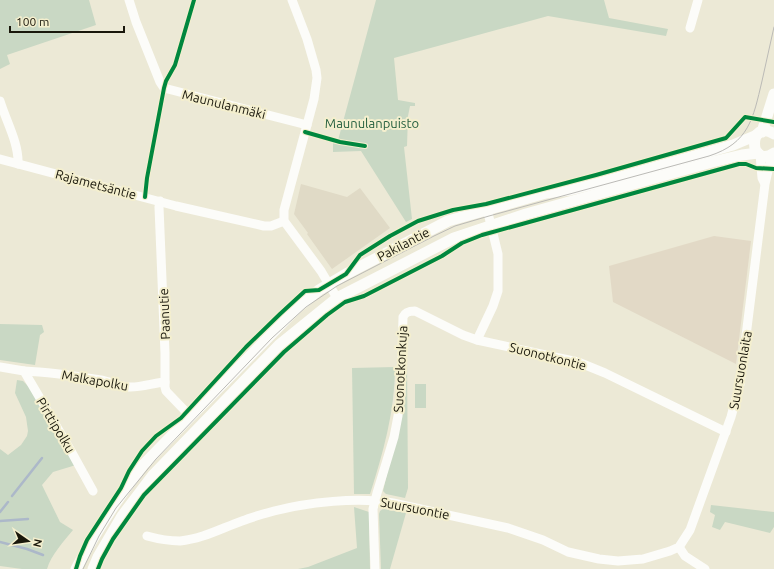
<svg xmlns="http://www.w3.org/2000/svg" width="774" height="569" viewBox="0 0 774 569" font-family="Ubuntu,sans-serif">
<style>
.commercial{fill:#e0dac6}
.education{fill:#e2d9c6}
.green{fill:#c9d8c4}
.lines{fill:none;stroke-linecap:round;stroke-linejoin:round}
.stream{stroke:#acb8c9;stroke-width:2.5}
.minor{stroke:#fcfcf9;stroke-width:9}
.major{stroke:#fcfcf9;stroke-width:11}
.tram{stroke:#bbbab6;stroke-width:1}
.cycleway-casing{stroke:#f4efce;stroke-width:6}
.cycleway{stroke:#00873e;stroke-width:4}
.labels{text-anchor:middle;stroke-width:4;stroke-linejoin:round;paint-order:stroke}
.street-label{font-size:13px;fill:#19170b;stroke:#f4efce}
.park-label{font-size:13px;fill:#245f3e;stroke:#f4efce}
</style>
<rect width="100%" height="100%" fill="#ece9d6"/>
<!-- commercial -->
<polygon class="commercial" points="301,184 347,197 360,188 390,228 332,269 307,234 308,233 294,214"/>
<!-- education -->
<polygon class="education" points="714,236 751,241 736,364 613,302 609,266"/>
<!-- green -->
<g class="green">
<polygon points="0,0 89,0 96,25 7,55 10,64 0,69"/>
<polygon points="376,0 604,0 609,18 668,29 666,36 548,16 394,58 398,100 415,103 415,106 410,106 408,116 407,146 404,147 412,219 406,222 361,151 333,152 333,143 337,144"/>
<polygon points="0,324 42,325 44,332 40,335 35,365 0,360"/>
<polygon points="407,359 408,488 405,498 386,494 383,491 404,401"/>
<path d="M 395,367 C 395,411 383,453 370,494 L 354,494 L 352,368 Z"/>
<path d="M 17,380 L 23,381 L 31,389 L 76,465 L 53,472 L 42,485 L 60,522 L 73,530 C 64,541 51,555 47,569 L 22,569 L 0,566 L 0,449 L 8,455 L 21,445 L 27,436 L 28,431 L 26,417 L 15,393 Z"/>
<rect x="415" y="384" width="11" height="24"/>
<polygon points="711,505 774,512 774,527 770,533 725,522 720,530 712,527 715,515 710,512"/>
<polygon points="354,507 369,512 370,569 298,569 308,567 357,548"/>
<polygon points="383,509 406,513 390,569 381,569 379,514 380,511"/>
</g>
<g class="lines">
<!-- stream -->
<g class="stream">
<polyline points="12,496 42,458"/>
<polyline points="0,512 8,502"/>
<polyline points="0,521 28,519"/>
<polyline points="0,542 27,549 43,555"/>
</g>
<!-- minor -->
<g class="minor">
<polyline points="129,0 136,22 160,82 164,88 307,125"/>
<polyline points="292,0 307,39 316,70 317,78 314,99 284,210 284,221 287,225 321,271 337,298"/>
<polyline points="690,28 698,0"/>
<path d="M 0,101 C 6,121 19,143 18,164"/>
<polyline points="760,154 762,178 764,182"/>
<polyline points="0,159 176,206 264,226 271,226 284,221"/>
<polyline points="160,201 159,207 165,353 165,387 166,391 191,417"/>
<polyline points="477,340 493,306 498,291 498,254 487,209"/>
<polyline points="0,367 24,371 71,451 93,491"/>
<path d="M 24,371 C 49,372 76,376 101,380 C 110,382 119,386 128,387 C 140,388 153,383 165,382"/>
<path d="M 147,536 C 158,539 169,541 180,541 C 202,539 222,528 242,521 C 252,517 263,514 274,511 C 308,502 358,497 393,503 L 508,528 L 543,540 L 568,552 L 599,559 L 618,561 L 643,559 L 670,551 L 679,547 L 690,530 L 731,417 L 740,384 L 765,184 L 772,154"/>
<polyline points="679,547 685,556 705,569"/>
<path d="M 375,569 L 373,509 L 377,493 L 394,437 L 398,416 L 401,393 L 403,317 C 405,312 409,311 415,311 L 463,335 L 477,340 L 578,362 L 605,373 L 726,432"/>
</g>
<!-- major -->
<g class="major">
<polyline points="762,132 774,94"/>
<path d="M 774,134 C 748,117 748,170 774,153"/>
<path d="M 76,569 C 96,531 117,499 143,465 L 297,308 L 319,290 L 346,274 L 448,221 L 546,193 L 570,190 L 602,182 L 733,145 L 757,135"/>
<polyline points="93,569 98,557 122,516 153,475 279,345 337,298 454,238 526,214 712,162 742,155 758,153"/>
</g>
<!-- tram -->
<path class="tram" d="M 83,569 L 99,536 L 116,508 L 156,459 L 272,338 L 306,307 L 337,286 L 434,236 L 455,226 L 489,216 L 709,156 C 749,143 753,119 762,81 C 766,63 770,45 774,27"/>
<defs>
<g id="cycleway">
<polyline points="305,132 340,142 365,146"/>
<polyline points="145,197 147,178 164,88 166,81 175,65 194,0"/>
<polyline points="76,569 80,556 87,540 121,488 129,471 142,451 156,436 181,418 246,347 280,314 305,291 319,290 346,274 360,255 390,236 418,221 453,210 486,204 596,175 726,138 745,117 774,122"/>
<polyline points="98,569 102,559 113,539 144,495 284,352 327,315 345,302 364,296 442,256 462,243 482,235 739,164 746,164 756,168 774,169"/>
</g>
</defs>
<!-- cycleway casing -->
<use href="#cycleway" class="cycleway-casing"/>
<!-- cycleway -->
<use href="#cycleway" class="cycleway"/>
</g>
<g class="labels">
<!-- street labels -->
<g class="street-label">
<text transform="translate(224 104) rotate(14)" y="5">Maunulanmäki</text>
<text transform="translate(96 184) rotate(15)" y="5">Rajametsäntie</text>
<text transform="translate(403 244) rotate(-28)" y="5">Pakilantie</text>
<text transform="translate(164 314) rotate(-92)" y="5">Paanutie</text>
<text transform="translate(548 356) rotate(14)" y="5">Suonotkontie</text>
<text transform="translate(400 369) rotate(-87)" y="5">Suonotkonkuja</text>
<text transform="translate(740 370) rotate(-80)" y="5">Suursuonlaita</text>
<text transform="translate(95 380) rotate(10)" y="5">Malkapolku</text>
<text transform="translate(56 425) rotate(59)" y="5">Pirttipolku</text>
<text transform="translate(415 508) rotate(11)" y="5">Suursuontie</text>
</g>
<!-- park labels -->
<g class="park-label">
<text x="372" y="128">Maunulanpuisto</text>
</g>
</g>
<!-- north arrow -->
<g transform="translate(28 541) rotate(103)" stroke="#f4efce" stroke-width="3" paint-order="stroke">
<path d="M0-3L7 15L0 10L-7 15Z" fill="#19170b"/>
<text y="-6" font-size="11" font-weight="bold" text-anchor="middle" fill="#19170b">N</text>
</g>
<!-- scale -->
<path d="M10 26v6h114v-6" fill="none" stroke="#19170b" stroke-width="2"/>
<text x="16" y="26" font-size="12" fill="#19170b" stroke="#f4efce" stroke-width="3" paint-order="stroke">100 m</text>
</svg>
